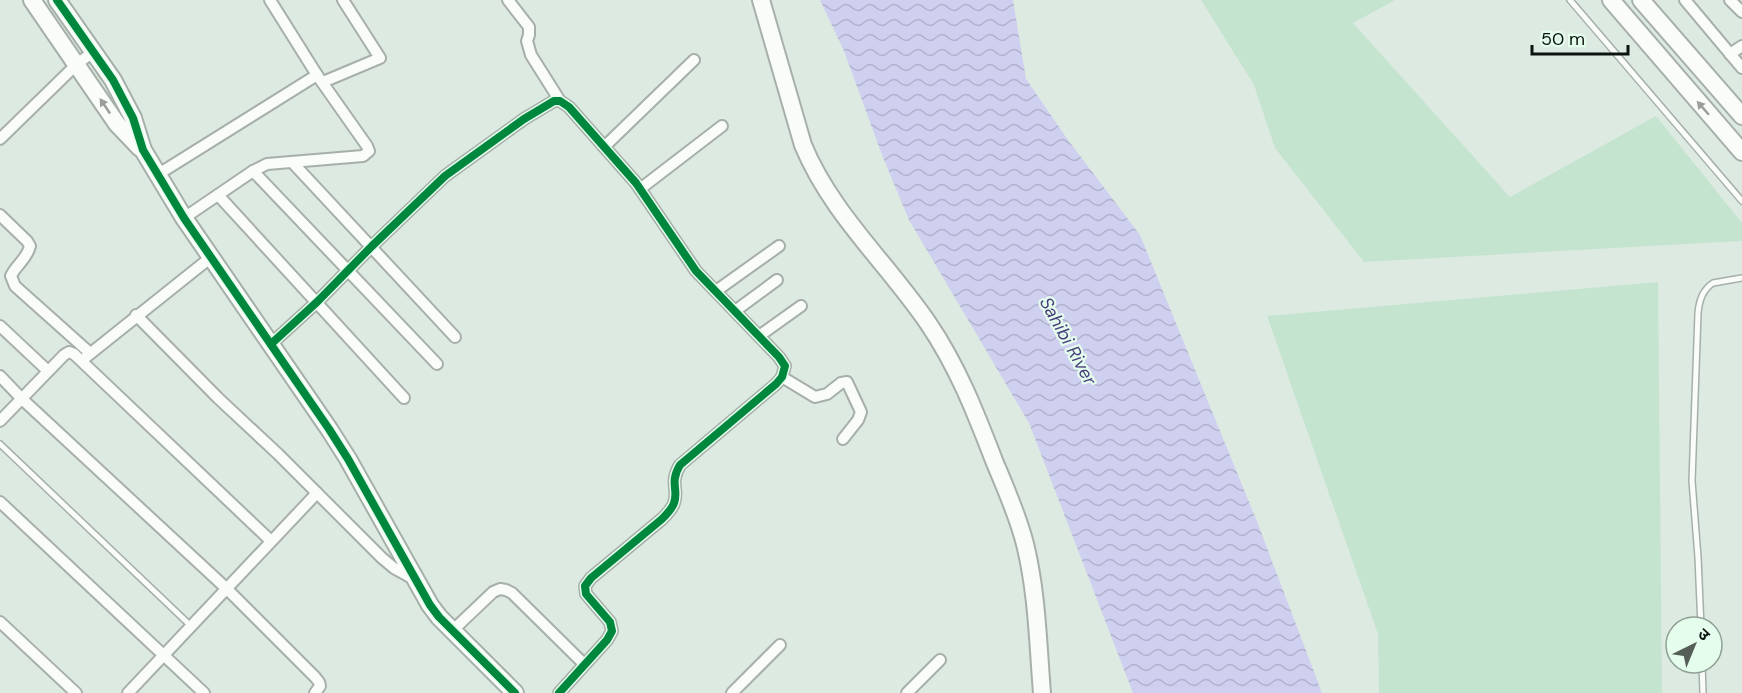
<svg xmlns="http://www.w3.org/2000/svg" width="1742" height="693" viewBox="0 0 1742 693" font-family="'DM Sans','Noto Sans Devanagari',sans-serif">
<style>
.green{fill:#c5e4d0}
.water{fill:url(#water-waves)}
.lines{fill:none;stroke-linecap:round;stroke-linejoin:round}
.lane-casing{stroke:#a6b0a9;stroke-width:8}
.street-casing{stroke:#a6b0a9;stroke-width:14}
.secondary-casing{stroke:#a6b0a9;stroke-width:20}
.lane{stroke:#fafcfa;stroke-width:5}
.street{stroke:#fafcfa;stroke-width:10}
.secondary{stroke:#fafcfa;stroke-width:16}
.cycleway-casing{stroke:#e5fded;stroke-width:11}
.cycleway{stroke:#00873e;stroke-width:8}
.oneway{fill:#9b9f9c}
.labels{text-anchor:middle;stroke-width:4.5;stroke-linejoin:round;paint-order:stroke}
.water-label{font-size:18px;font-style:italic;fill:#483f7b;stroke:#e5fded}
</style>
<defs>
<pattern id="water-waves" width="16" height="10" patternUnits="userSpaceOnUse" patternTransform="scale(1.5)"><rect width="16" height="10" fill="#cfd0f0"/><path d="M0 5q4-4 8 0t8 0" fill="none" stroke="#b1b2cd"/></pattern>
</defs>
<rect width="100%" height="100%" fill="#ddeae1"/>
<!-- green -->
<g class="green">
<polygon points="1201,0 1395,0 1353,23 1510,197 1656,116 1742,223 1742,241 1364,262 1275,148 1254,85"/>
<polygon points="1658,282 1662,693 1379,693 1378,634 1267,316"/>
</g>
<!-- water -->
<polygon class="water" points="820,0 1013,0 1026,79 1068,140 1140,235 1258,524 1322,693 1133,693 1029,423 909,220 882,155 844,51"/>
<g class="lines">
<defs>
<g id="lane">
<polyline points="1570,0 1742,201"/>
<polyline points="0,444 191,626"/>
<path d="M 1701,627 L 1698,557 L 1692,481 L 1698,313 C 1699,301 1702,290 1713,283 L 1742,278"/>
<polyline points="1702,663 1703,693"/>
</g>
<g id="street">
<polyline points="270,0 317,75"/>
<polyline points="508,0 529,27 529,35 527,41 531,55 560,101"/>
<polyline points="1685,0 1742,68"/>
<polyline points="1730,0 1742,12"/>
<polyline points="1730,54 1742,46"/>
<polyline points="323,82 380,58 343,0"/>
<polyline points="0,139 77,64 93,52"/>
<polyline points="604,147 694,60"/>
<polyline points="292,162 455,337"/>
<polyline points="253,171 437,364"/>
<polyline points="157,175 317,75 367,146 369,151 363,156 267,164 253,171 184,218"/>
<polyline points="640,189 722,126"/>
<polyline points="218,195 404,398"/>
<path d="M 0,215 L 27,241 L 30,246 C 27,259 16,265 11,276 L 15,286 L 90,353"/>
<polyline points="716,291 779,246"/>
<polyline points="735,311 777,280"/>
<polyline points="136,315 218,398 278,454 382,558 394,568 414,579"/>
<polyline points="0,326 48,371"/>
<polyline points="759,336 801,306"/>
<path d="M 271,344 L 317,302 L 372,246 L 445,176 L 524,119 L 554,101 L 560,101 L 569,107 L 636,183 L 696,271 L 779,357 L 785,366 L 782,377 L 776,384 L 680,465 C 669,483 679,490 674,503 C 672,509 667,514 662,519 L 591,578 L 585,586 L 586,594 L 610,622 L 612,631 L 607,640 L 559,693"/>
<polyline points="86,357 210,258"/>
<polyline points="0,376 22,399 227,589 315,677 319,682 320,686 315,693"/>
<polyline points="782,377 815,397 827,394 841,383 847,382 861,412 858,420 843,439"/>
<polyline points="0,421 64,355 69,352 74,354 271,541"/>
<polyline points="0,502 204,693"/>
<polyline points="0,622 76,693"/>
<polyline points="453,630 493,592 500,589 506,590 512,593 584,664"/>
<polyline points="128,693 317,493"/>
<polyline points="732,693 780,645"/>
<polyline points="907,693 940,660"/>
</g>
<g id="secondary">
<polyline points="32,0 117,124 140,148"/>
<polyline points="57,0 113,80 133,118 143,150 184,218 329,429 348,459 430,605 439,617 515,693"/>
<path d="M 761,0 L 803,145 C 831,213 887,263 928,323 C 958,367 976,414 995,463 C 1006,489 1018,516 1025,544 C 1037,592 1038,644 1042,693"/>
<polyline points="1611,0 1742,152"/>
<polyline points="1641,0 1742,116"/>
</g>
</defs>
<!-- lane casing -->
<use href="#lane" class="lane-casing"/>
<!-- street casing -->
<use href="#street" class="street-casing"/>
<!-- secondary casing -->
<use href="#secondary" class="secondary-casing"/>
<!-- lane -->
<use href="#lane" class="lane"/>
<!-- street -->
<use href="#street" class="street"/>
<!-- secondary -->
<use href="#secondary" class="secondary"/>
<defs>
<g id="cycleway">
<polyline points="57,0 113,80 133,118 143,150 184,218 329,429 348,459 430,605 439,617 515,693"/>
<path d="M 271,344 L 317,302 L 372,246 L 445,176 L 524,119 L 554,101 L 560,101 L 569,107 L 636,183 L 696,271 L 779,357 L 785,366 L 782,377 L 776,384 L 680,465 C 669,483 679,490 674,503 C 672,509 667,514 662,519 L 591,578 L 585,586 L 586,594 L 610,622 L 612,631 L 607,640 L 559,693"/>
</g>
</defs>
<!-- cycleway casing -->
<use href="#cycleway" class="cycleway-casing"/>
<!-- cycleway -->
<use href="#cycleway" class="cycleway"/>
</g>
<!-- one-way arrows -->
<defs><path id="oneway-solid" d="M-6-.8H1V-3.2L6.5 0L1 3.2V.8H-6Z" transform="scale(1.5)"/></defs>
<g class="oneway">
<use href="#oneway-solid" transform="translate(105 106) rotate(-124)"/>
<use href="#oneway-solid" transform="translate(1703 108) rotate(-131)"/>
</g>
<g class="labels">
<!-- water labels -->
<g class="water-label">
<text transform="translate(1068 341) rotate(61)" y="6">Sahibi River</text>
</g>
</g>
<!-- north arrow -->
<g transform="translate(1694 645) rotate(43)"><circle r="28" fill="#e5fded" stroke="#8ea094" stroke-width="1.5"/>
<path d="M0-4.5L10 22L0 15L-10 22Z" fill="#555f58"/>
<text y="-9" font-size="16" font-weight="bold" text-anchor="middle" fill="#0c140f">उ</text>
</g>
<!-- scale -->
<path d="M1532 45v9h96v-9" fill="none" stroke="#0c140f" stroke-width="3"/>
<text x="1541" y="45" font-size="18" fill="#0c140f" stroke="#e5fded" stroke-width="4.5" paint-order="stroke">50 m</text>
</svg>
